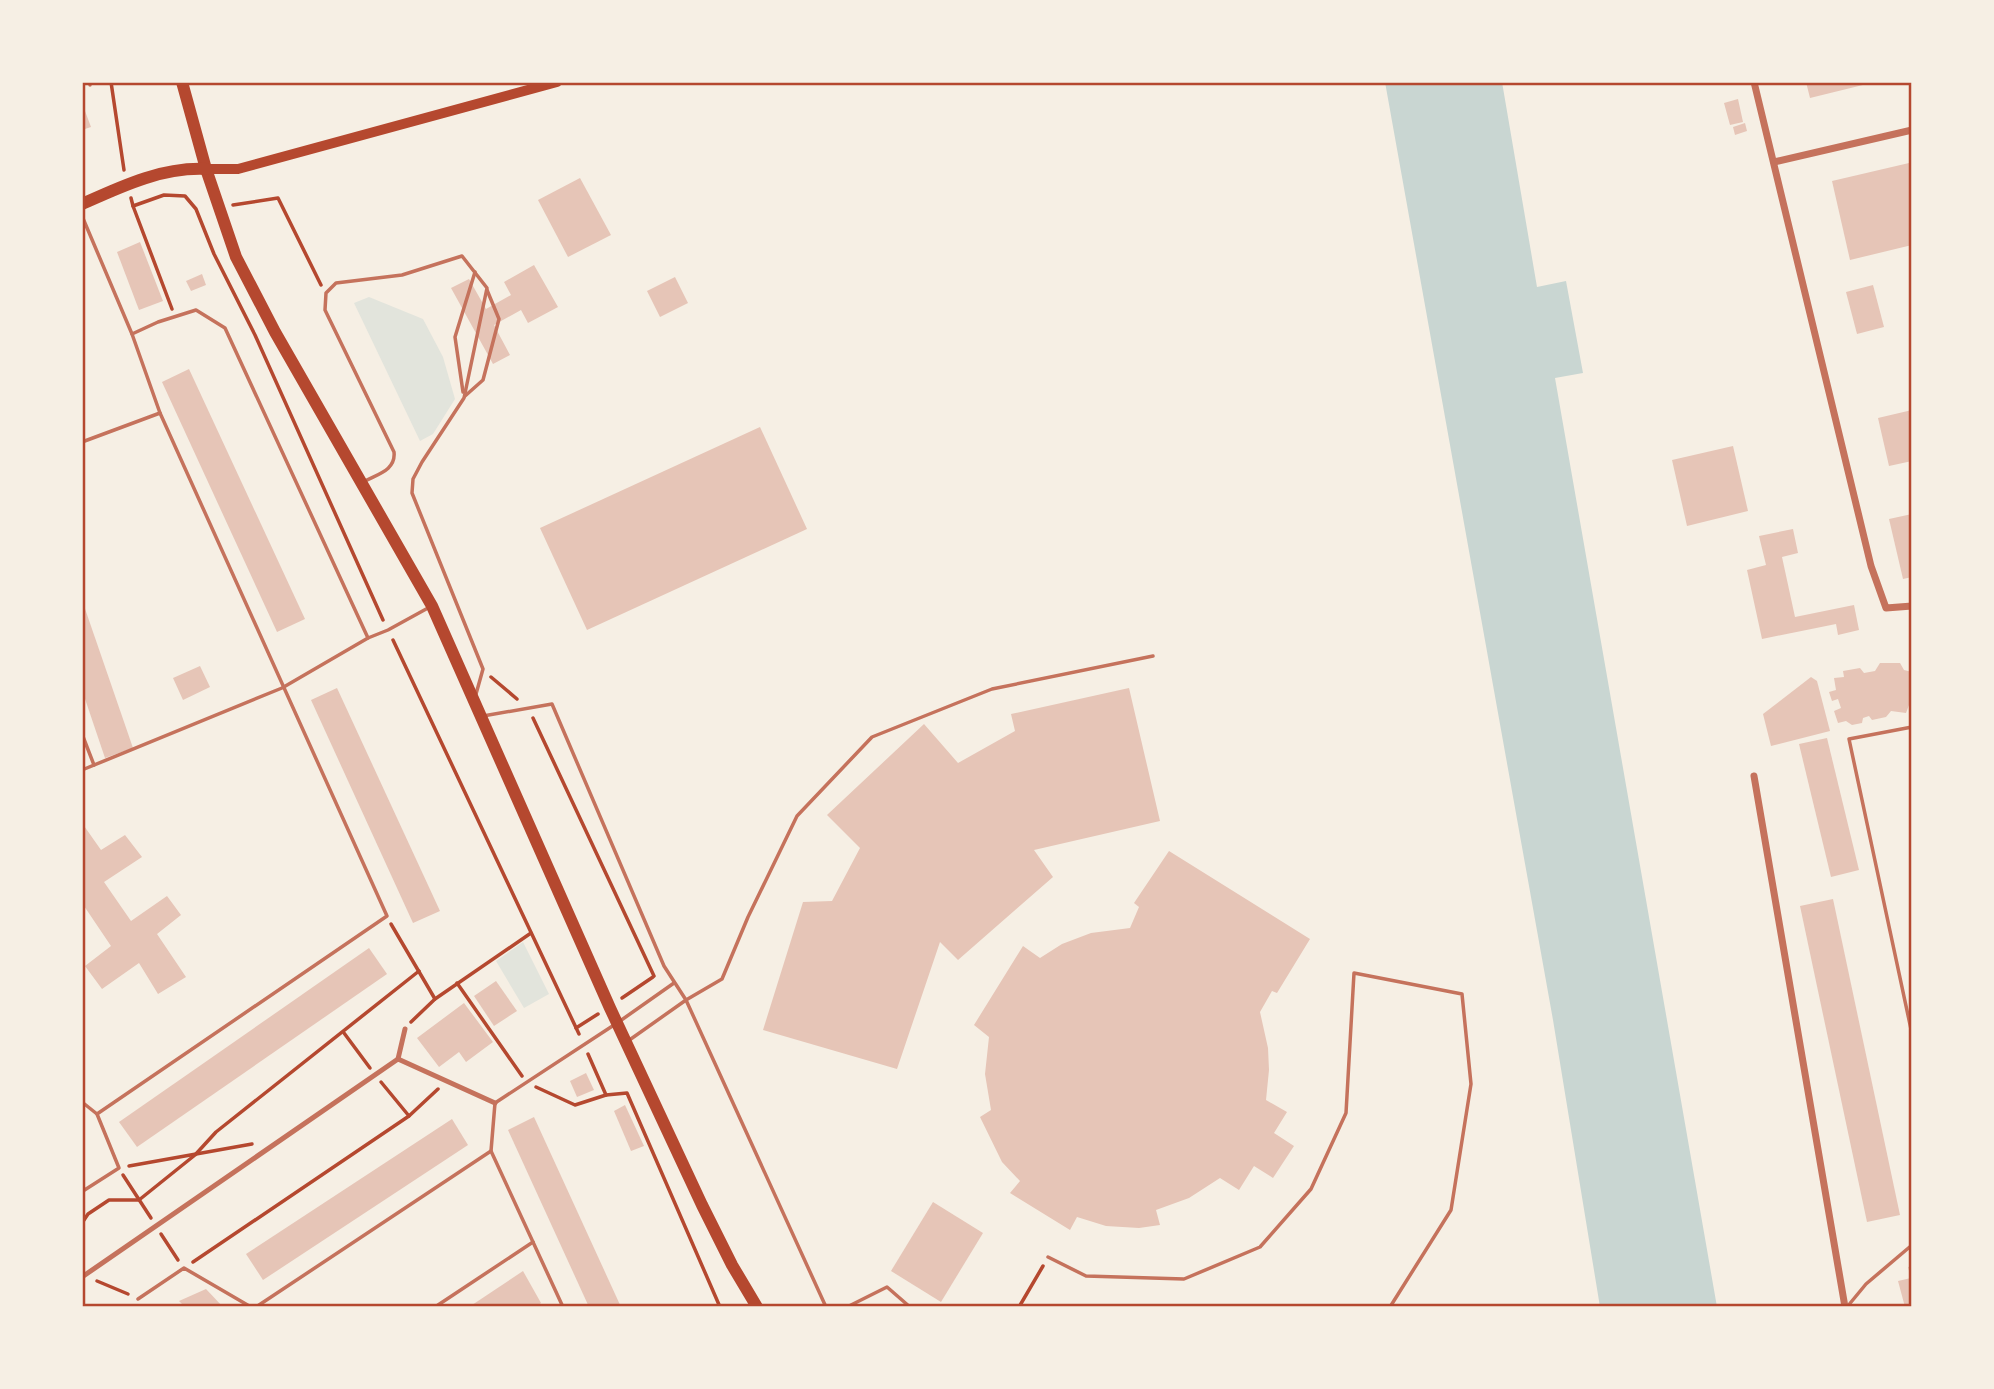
<svg xmlns="http://www.w3.org/2000/svg" width="1994" height="1389" viewBox="0 0 1994 1389" font-family="Mulish,sans-serif">
<style>
.green{fill:#e2e4dc}
.water{fill:#c9d6d2}
.building{fill:#e6c5b7}
.lines{fill:none;stroke-linecap:round;stroke-linejoin:round}
.path{stroke:#b5482f;stroke-width:3.5}
.service{stroke:#c5725c;stroke-width:3.5}
.pedestrian{stroke:#c5725c;stroke-width:5}
.minor{stroke:#c5725c;stroke-width:7}
.secondary{stroke:#b5482f;stroke-width:10}
.primary{stroke:#b5482f;stroke-width:12}
.neatline{fill:none;stroke:#b5482f;stroke-width:2.5}
</style>
<rect width="100%" height="100%" fill="#f6efe4"/>
<!-- green -->
<g class="green">
<polygon points="369,297 423,319 443,357 455,399 433,434 420,441 354,303"/>
<polygon points="523,942 549,994 524,1008 496,961"/>
</g>
<!-- water -->
<polygon class="water" points="1385,82 1502,82 1537,287 1566,281 1583,373 1555,378 1717,1307 1600,1307 1553,1020"/>
<!-- building -->
<g class="building">
<polygon points="1806,82 1871,82 1871,83 1810,98"/>
<polygon points="1738,99 1743,122 1730,125 1724,103"/>
<polygon points="82,103 91,127 82,130"/>
<polygon points="1745,123 1747,131 1735,135 1733,127"/>
<polygon points="1909,163 1912,173 1912,245 1850,260 1832,181"/>
<polygon points="580,178 611,235 568,257 538,200"/>
<polygon points="140,242 163,301 139,310 117,252"/>
<polygon points="534,265 558,307 528,323 521,310 494,325 510,355 493,364 451,288 469,279 486,309 511,295 504,282"/>
<polygon points="202,274 206,285 191,291 186,281"/>
<polygon points="675,277 688,303 660,317 647,291"/>
<polygon points="1873,285 1884,327 1857,334 1846,292"/>
<polygon points="189,369 305,619 277,632 162,382"/>
<polygon points="1912,410 1912,461 1889,466 1878,418"/>
<polygon points="760,427 807,529 587,630 540,528"/>
<polygon points="1733,446 1748,511 1687,526 1672,460"/>
<polygon points="1912,514 1912,577 1903,579 1889,519"/>
<polygon points="1793,529 1798,553 1782,557 1795,617 1854,605 1859,630 1838,635 1836,624 1762,639 1747,570 1766,565 1759,536"/>
<polygon points="82,600 133,748 105,758 82,690"/>
<polygon points="1880,663 1900,663 1904,670 1912,672 1912,705 1909,705 1906,713 1891,711 1886,717 1872,720 1869,716 1863,718 1862,723 1852,725 1846,721 1838,723 1834,711 1841,708 1838,699 1832,701 1829,692 1836,690 1834,678 1844,677 1843,671 1860,668 1864,673 1875,671"/>
<polygon points="200,666 210,687 183,700 173,678"/>
<polygon points="1811,677 1817,681 1830,731 1771,746 1763,714"/>
<polygon points="337,688 440,911 413,923 311,700"/>
<polygon points="1129,688 1160,821 1034,850 1053,877 958,960 940,942 897,1069 763,1030 803,902 832,901 860,848 827,815 924,724 958,763 1015,731 1011,714"/>
<polygon points="1827,738 1859,870 1831,877 1799,744"/>
<polygon points="82,823 101,850 125,835 142,857 104,882 131,921 167,896 181,915 157,934 186,977 158,994 139,963 102,989 85,966 111,946 82,903"/>
<polygon points="1169,851 1310,939 1277,993 1272,991 1260,1012 1268,1048 1269,1070 1266,1100 1287,1112 1274,1133 1294,1146 1273,1178 1254,1166 1239,1190 1220,1178 1189,1198 1156,1210 1160,1225 1139,1228 1106,1226 1077,1217 1070,1230 1010,1193 1020,1181 1002,1162 980,1117 991,1110 985,1074 989,1037 974,1025 1023,946 1040,958 1062,944 1091,933 1130,928 1139,907 1134,903"/>
<polygon points="1833,899 1900,1215 1867,1222 1800,906"/>
<polygon points="369,948 387,974 137,1147 119,1122"/>
<polygon points="496,981 517,1011 494,1026 474,996"/>
<polygon points="464,1003 493,1042 466,1062 459,1052 439,1067 417,1038"/>
<polygon points="586,1073 594,1090 577,1097 570,1081"/>
<polygon points="625,1105 644,1146 631,1151 614,1111"/>
<polygon points="534,1117 621,1307 589,1307 508,1130"/>
<polygon points="452,1119 468,1145 263,1280 246,1254"/>
<polygon points="933,1202 983,1233 941,1302 891,1271"/>
<polygon points="1912,1266 1912,1307 1905,1307 1898,1281 1911,1278 1908,1267"/>
<polygon points="523,1271 541,1303 536,1307 469,1307"/>
<polygon points="206,1289 223,1307 185,1307 179,1301"/>
</g>
<g class="lines">
<!-- path -->
<g class="path">
<polyline points="111,82 124,170"/>
<polyline points="131,198 133,206 164,195 185,196 196,209 214,254 255,335 383,620"/>
<polyline points="233,205 278,198 321,285"/>
<polyline points="133,206 172,309"/>
<polyline points="393,640 579,1034"/>
<polyline points="491,677 517,699"/>
<polyline points="533,718 654,976"/>
<polyline points="391,924 435,999"/>
<polyline points="457,983 522,1076"/>
<polyline points="622,998 653,977"/>
<polyline points="411,1022 435,999 531,933"/>
<polyline points="576,1028 598,1014"/>
<polyline points="344,1033 370,1068"/>
<polyline points="588,1054 606,1095 627,1093 720,1307"/>
<polyline points="381,1082 409,1116"/>
<polyline points="536,1087 575,1105 606,1095"/>
<polyline points="129,1166 252,1144"/>
<polyline points="123,1175 151,1218"/>
<polyline points="82,1223 88,1214 109,1200 139,1200 195,1155 216,1132 419,971"/>
<polyline points="161,1234 178,1260"/>
<polyline points="193,1262 409,1116 438,1089"/>
<polyline points="97,1281 128,1294"/>
<polyline points="1019,1307 1043,1266"/>
</g>
<!-- service -->
<g class="service">
<polyline points="90,82 90,85"/>
<polyline points="82,216 132,334 160,413"/>
<polyline points="132,334 158,322 196,310 225,328 368,638"/>
<polyline points="463,392 455,337 475,272"/>
<polyline points="465,396 483,380 499,319 487,290"/>
<polyline points="82,442 160,413 387,916 97,1114 82,1102"/>
<path d="M 365,481 C 378,474 396,470 394,452 L 325,310 L 326,293 L 336,283 L 402,275 L 462,256 L 487,288 L 464,398 L 422,462 L 413,479 L 412,493 L 483,669 L 476,694"/>
<polyline points="483,716 552,704 664,966 686,1000 826,1307"/>
<polyline points="1912,727 1849,739 1912,1034"/>
<polyline points="82,734 94,765"/>
<polyline points="82,770 282,688 368,638 388,630 428,608"/>
<polyline points="620,1021 674,983"/>
<polyline points="628,1041 686,1000 722,979 748,917 797,816 872,737 992,689 1153,656"/>
<polyline points="83,1191 119,1168 97,1114"/>
<polyline points="1048,1257 1086,1276 1184,1279 1260,1247 1311,1189 1346,1113 1354,973 1462,994 1471,1084 1451,1210 1390,1307"/>
<polyline points="138,1299 184,1268 251,1307"/>
<polyline points="256,1307 491,1151"/>
<polyline points="435,1307 533,1242"/>
<polyline points="563,1307 491,1151 495,1103 614,1025"/>
<polyline points="847,1307 887,1287 910,1307"/>
<polyline points="1847,1307 1866,1284 1912,1245"/>
</g>
<!-- pedestrian -->
<g class="pedestrian">
<polyline points="398,1059 405,1029"/>
<polyline points="82,1277 398,1059 495,1103"/>
</g>
<!-- minor -->
<g class="minor">
<polyline points="1754,82 1871,566 1886,608 1912,606"/>
<polyline points="1774,162 1912,130"/>
<polyline points="1754,776 1845,1307"/>
</g>
<!-- secondary -->
<polyline class="secondary" points="206,169 238,169 557,82"/>
<!-- primary -->
<g class="primary">
<polyline points="182,82 206,169 236,257 275,332 432,606 610,1008 702,1205 732,1265 757,1307"/>
<path d="M 82,204 C 122,186 162,167 206,169"/>
</g>
</g>
<!-- border -->
<rect width="1994" height="1389" fill="none" stroke="#f6efe4" stroke-width="168"/>
<rect x="84" y="84" width="1826" height="1221" class="neatline"/>
</svg>
